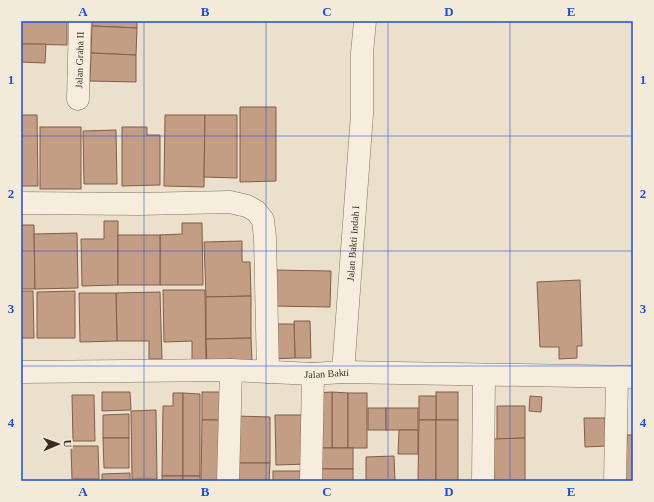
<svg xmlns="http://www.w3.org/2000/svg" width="654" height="502" viewBox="0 0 654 502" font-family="'Times New Roman',serif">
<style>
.building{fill:#c49d85;stroke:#825d49}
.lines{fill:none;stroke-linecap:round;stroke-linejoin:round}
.minor-casing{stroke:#857361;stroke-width:23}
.minor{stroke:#f6eddd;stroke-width:22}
.grid{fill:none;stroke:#1d4ed8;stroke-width:1;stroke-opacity:0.55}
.labels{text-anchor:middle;stroke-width:4;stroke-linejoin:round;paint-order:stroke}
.street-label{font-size:10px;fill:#382c22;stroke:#f3eada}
.neatline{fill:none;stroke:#1d4ed8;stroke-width:1.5}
.grid-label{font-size:13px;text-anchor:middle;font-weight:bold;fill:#1d4ed8}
</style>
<rect width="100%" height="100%" fill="#eae0cb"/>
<!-- building -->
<g class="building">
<polygon points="21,21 67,21 67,45 21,44"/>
<polygon points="92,21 137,21 137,28 92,26"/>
<polygon points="92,26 137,28 136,55 91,53"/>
<polygon points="21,44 46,44 45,63 21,62"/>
<polygon points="91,53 136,55 136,82 90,81"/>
<polygon points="240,107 276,107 276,181 240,182"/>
<polygon points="21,115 37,115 38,186 21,186"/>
<polygon points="165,115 205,115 204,187 164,186"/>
<polygon points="205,115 237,115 237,178 204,177"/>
<rect x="40" y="127" width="41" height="62"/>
<polygon points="122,127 147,127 147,135 160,135 160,185 122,186"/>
<polygon points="116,130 117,184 84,184 83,131"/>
<polygon points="104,221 118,221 118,285 82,286 81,239 104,239"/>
<polygon points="182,223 202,223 203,285 160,285 160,235 182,234"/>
<polygon points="21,225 34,225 35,289 21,289"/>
<polygon points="77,233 78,288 35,289 34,234"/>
<rect x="118" y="235" width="42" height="50"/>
<polygon points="242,241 242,262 250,262 251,296 206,297 204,242"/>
<polygon points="271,270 331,271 330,307 270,306"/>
<polygon points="580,280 582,346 577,346 577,358 559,359 559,347 540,347 537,282"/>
<polygon points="163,290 205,290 206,362 192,363 192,341 164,342"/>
<polygon points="21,291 33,291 34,338 21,338"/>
<polygon points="75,291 75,338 37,338 37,292"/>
<polygon points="160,292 162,359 149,359 149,341 117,341 116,293"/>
<polygon points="79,293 116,293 117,341 80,342"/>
<polygon points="251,296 251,338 206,339 206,297"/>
<polygon points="294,321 310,321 311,358 295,358"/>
<polygon points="270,324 294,324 295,358 270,359"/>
<polygon points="251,338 252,363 207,364 206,339"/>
<polygon points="102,392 130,392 131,410 102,411"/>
<rect x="202" y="392" width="22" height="28"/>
<polygon points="332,392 348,393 348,448 332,448"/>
<polygon points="332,392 332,448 315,448 315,393"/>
<rect x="436" y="392" width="22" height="28"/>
<polygon points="173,393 183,393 183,476 162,476 163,406 173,406"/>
<polygon points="183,393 200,394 200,476 183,476"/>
<rect x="348" y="393" width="19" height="55"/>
<polygon points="72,395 94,395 95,441 73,441"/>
<rect x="419" y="396" width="17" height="24"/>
<polygon points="530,396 542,397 541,412 529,411"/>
<polygon points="497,406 525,406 525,438 497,439"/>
<rect x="368" y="408" width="18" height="22"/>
<rect x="386" y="408" width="32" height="22"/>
<polygon points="156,410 157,479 132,479 131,411"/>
<polygon points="129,414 129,438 103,438 103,415"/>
<polygon points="275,415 308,415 309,464 276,465"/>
<polygon points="235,416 270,417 270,463 235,463"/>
<polygon points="584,418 605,418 606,446 585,447"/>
<polygon points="202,420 224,420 223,481 201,481"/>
<polygon points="419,420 436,420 436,481 418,481"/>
<rect x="436" y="420" width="22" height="61"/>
<polygon points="399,430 418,430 418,454 398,454"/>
<polygon points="627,435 633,435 633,481 625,481"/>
<polygon points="103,438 129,438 129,468 104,468"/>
<polygon points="525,438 525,481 494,481 493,439"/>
<polygon points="71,446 98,446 99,479 72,479"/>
<rect x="315" y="448" width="38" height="21"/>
<polygon points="394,456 395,481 366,481 366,457"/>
<polygon points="235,463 270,463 269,481 234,481"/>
<rect x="315" y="469" width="38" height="12"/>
<rect x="273" y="471" width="33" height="10"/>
<polygon points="130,473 130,481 102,481 102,474"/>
<rect x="162" y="476" width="21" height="5"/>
<rect x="183" y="476" width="17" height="5"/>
</g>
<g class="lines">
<defs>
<g id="minor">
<path id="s1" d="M 78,99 L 80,21"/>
<polyline points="21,203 138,204 230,202 247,206 256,211 263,220 265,238 268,372"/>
<path id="s2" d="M 21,372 L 231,370 L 313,374 L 343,372 L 633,377"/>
<path id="s3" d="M 343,372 L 362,114 L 362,53 L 365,21"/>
<polyline points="228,481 231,370"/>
<polyline points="311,481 313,374"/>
<polyline points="483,481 484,375"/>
<polyline points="615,481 617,377"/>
</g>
</defs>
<!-- minor casing -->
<use href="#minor" class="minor-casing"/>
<!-- minor -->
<use href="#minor" class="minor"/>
</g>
<!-- grid -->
<path class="grid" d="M 144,21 L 144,481M 266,21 L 266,481M 388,21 L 388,481M 510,21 L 510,481M 21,136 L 633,136M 21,251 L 633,251M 21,366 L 633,366"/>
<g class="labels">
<!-- street labels -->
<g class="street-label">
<text dy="4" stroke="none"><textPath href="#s1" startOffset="39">Jalan Graha II</textPath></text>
<text dy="4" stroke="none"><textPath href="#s3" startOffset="129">Jalan Bakti Indah I</textPath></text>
<text dy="4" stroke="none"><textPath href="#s2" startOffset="306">Jalan Bakti</textPath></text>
</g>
</g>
<!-- border -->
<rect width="654" height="502" fill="none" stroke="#f3eada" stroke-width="44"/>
<!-- north arrow -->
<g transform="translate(58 444) rotate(88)" stroke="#f3eada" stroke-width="3" paint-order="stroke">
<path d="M0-3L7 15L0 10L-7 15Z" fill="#382c22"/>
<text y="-6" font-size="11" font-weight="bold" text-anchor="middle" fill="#382c22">U</text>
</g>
<rect x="22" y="22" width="610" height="458" class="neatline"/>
<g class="grid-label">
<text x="83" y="16">A</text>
<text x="205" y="16">B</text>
<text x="327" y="16">C</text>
<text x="449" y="16">D</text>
<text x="571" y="16">E</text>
<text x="11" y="84">1</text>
<text x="643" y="84">1</text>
<text x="11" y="198">2</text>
<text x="643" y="198">2</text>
<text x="11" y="313">3</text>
<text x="643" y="313">3</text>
<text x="11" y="427">4</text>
<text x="643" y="427">4</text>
<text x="83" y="496">A</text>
<text x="205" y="496">B</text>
<text x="327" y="496">C</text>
<text x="449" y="496">D</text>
<text x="571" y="496">E</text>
</g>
</svg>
